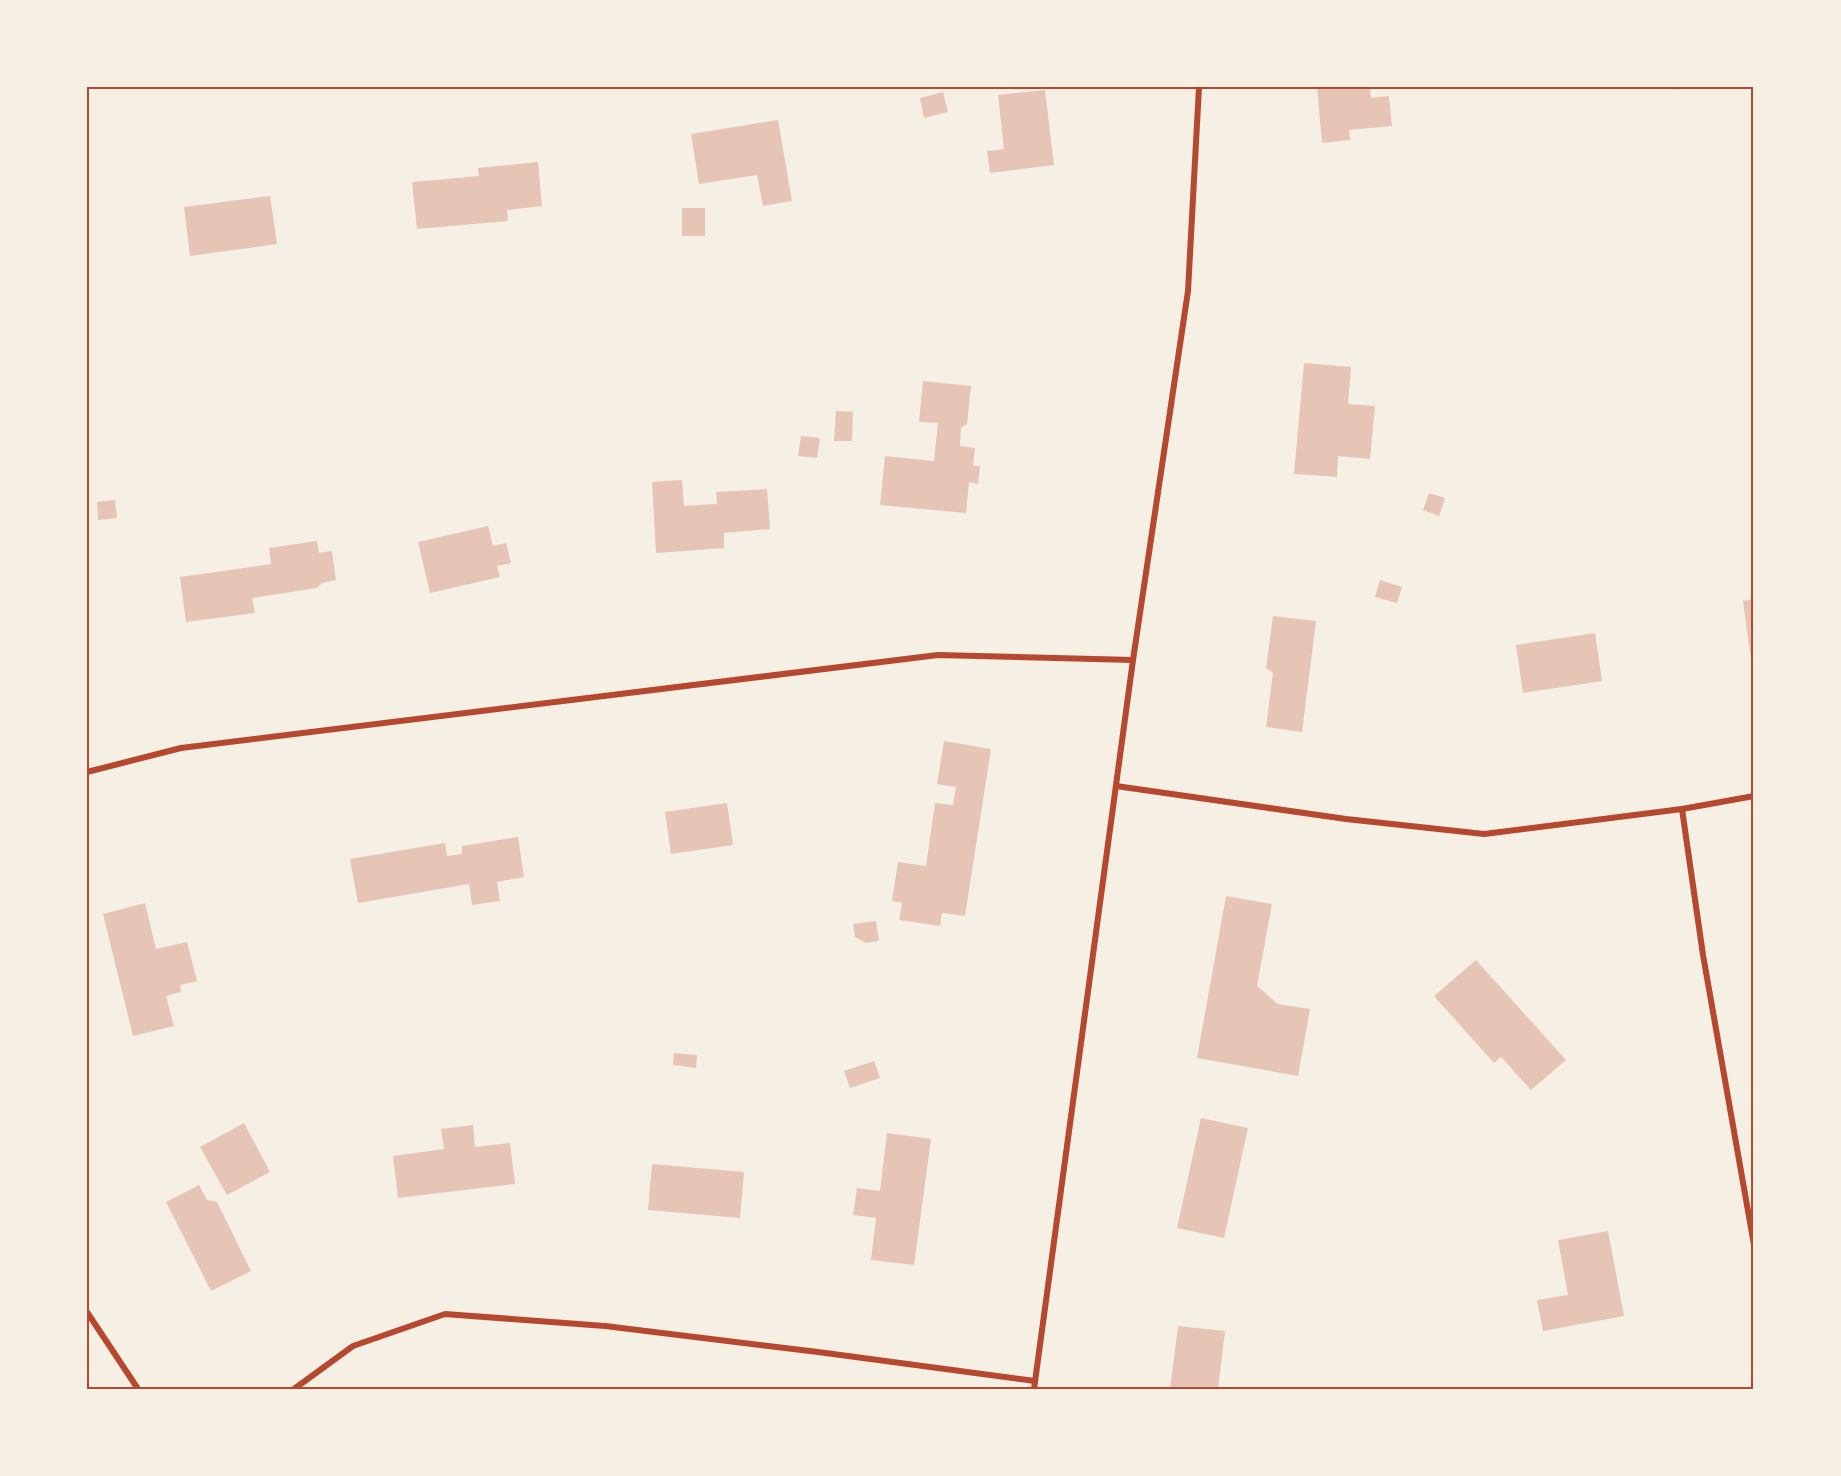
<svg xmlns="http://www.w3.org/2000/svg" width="1841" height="1476" viewBox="0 0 1841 1476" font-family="Manrope,sans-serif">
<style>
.building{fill:#e6c5b7}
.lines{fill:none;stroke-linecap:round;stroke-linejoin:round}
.minor{stroke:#b5482f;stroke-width:6}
.neatline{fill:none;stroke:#b5482f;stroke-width:2}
</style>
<rect width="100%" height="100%" fill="#f6efe4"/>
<!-- building -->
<g class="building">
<polygon points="1317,87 1370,87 1371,98 1389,96 1392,126 1349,130 1350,140 1322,143"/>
<polygon points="1664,87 1680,87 1679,90 1664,88"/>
<polygon points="1045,90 1054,165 990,173 987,151 1004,149 998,95"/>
<polygon points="943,92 948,112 924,118 920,98"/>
<polygon points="778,120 792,201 763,206 757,175 699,184 691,134"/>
<polygon points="538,162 542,206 507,210 508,221 417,229 412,182 479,176 478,168"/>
<polygon points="270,196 277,244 190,256 184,207"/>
<rect x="682" y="208" width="23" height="28"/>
<polygon points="1304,363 1351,367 1348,404 1375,406 1370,459 1338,456 1337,477 1294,474"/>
<polygon points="923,381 971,386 967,424 961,428 960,446 975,448 973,466 980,466 978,484 969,482 966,513 880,505 885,456 934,461 938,423 919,422"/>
<polygon points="836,411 853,412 852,441 834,441"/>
<polygon points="801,436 820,438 817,458 798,456"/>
<polygon points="682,480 684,506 717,504 716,492 767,489 770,529 724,533 724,548 656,553 652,482"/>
<polygon points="1429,493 1445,498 1439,516 1423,510"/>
<polygon points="115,500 117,518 98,520 97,502"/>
<polygon points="488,526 493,546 506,543 511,563 497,566 500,577 430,593 418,542"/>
<polygon points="317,541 319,553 332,551 336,580 322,583 317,588 252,598 255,613 186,622 180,577 271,564 269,548"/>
<polygon points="1380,580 1402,587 1397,603 1375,597"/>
<polygon points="1754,599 1754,653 1750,653 1743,601"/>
<polygon points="1273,616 1316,621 1302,732 1266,727 1273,673 1266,668"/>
<polygon points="1595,633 1602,681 1523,693 1516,645"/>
<polygon points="944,741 991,749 965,916 942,913 940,926 899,920 902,903 892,901 898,862 926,866 935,803 953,805 956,787 937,784"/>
<polygon points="727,803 733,845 671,854 665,812"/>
<polygon points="518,837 524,877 497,882 500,901 472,905 469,884 358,903 350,859 445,843 447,856 462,854 462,846"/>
<polygon points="1226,896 1272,904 1257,986 1278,1004 1310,1009 1298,1076 1197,1058"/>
<polygon points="145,903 156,949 187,942 197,981 180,985 181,992 166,996 174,1026 133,1036 103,914"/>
<polygon points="876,921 879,941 866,943 855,937 853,924"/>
<polygon points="1476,960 1566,1060 1531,1090 1501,1057 1494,1063 1434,996"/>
<polygon points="674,1053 697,1055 696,1068 673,1065"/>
<polygon points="874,1061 880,1078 850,1088 844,1071"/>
<polygon points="1201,1118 1248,1128 1224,1238 1177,1228"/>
<polygon points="244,1123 270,1172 227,1195 200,1147"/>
<polygon points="473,1125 475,1147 510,1143 515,1184 398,1198 393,1156 444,1149 441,1129"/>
<polygon points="887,1133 931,1139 914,1265 871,1260 876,1218 853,1215 857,1188 880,1191"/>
<polygon points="652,1164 744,1172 740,1218 648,1210"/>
<polygon points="199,1185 207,1200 217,1202 251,1271 211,1291 166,1202"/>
<polygon points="1608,1231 1624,1316 1543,1331 1537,1300 1568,1295 1558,1240"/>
<polygon points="1178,1326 1225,1331 1218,1389 1170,1389"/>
</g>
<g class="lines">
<!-- minor -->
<g class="minor">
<polyline points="87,772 181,748 938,655 1133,660"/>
<polyline points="1116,786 1346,819 1484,834 1682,809 1754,796"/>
<polyline points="1682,809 1703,955 1754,1245"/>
<polyline points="87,1312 138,1389"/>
<polyline points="294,1389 353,1346 445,1314 605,1326 818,1352 1035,1381"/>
<polyline points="1034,1389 1133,660 1188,291 1199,87"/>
</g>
</g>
<!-- border -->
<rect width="1841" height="1476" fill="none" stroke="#f6efe4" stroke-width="177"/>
<rect x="88" y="88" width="1664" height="1300" class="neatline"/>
</svg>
